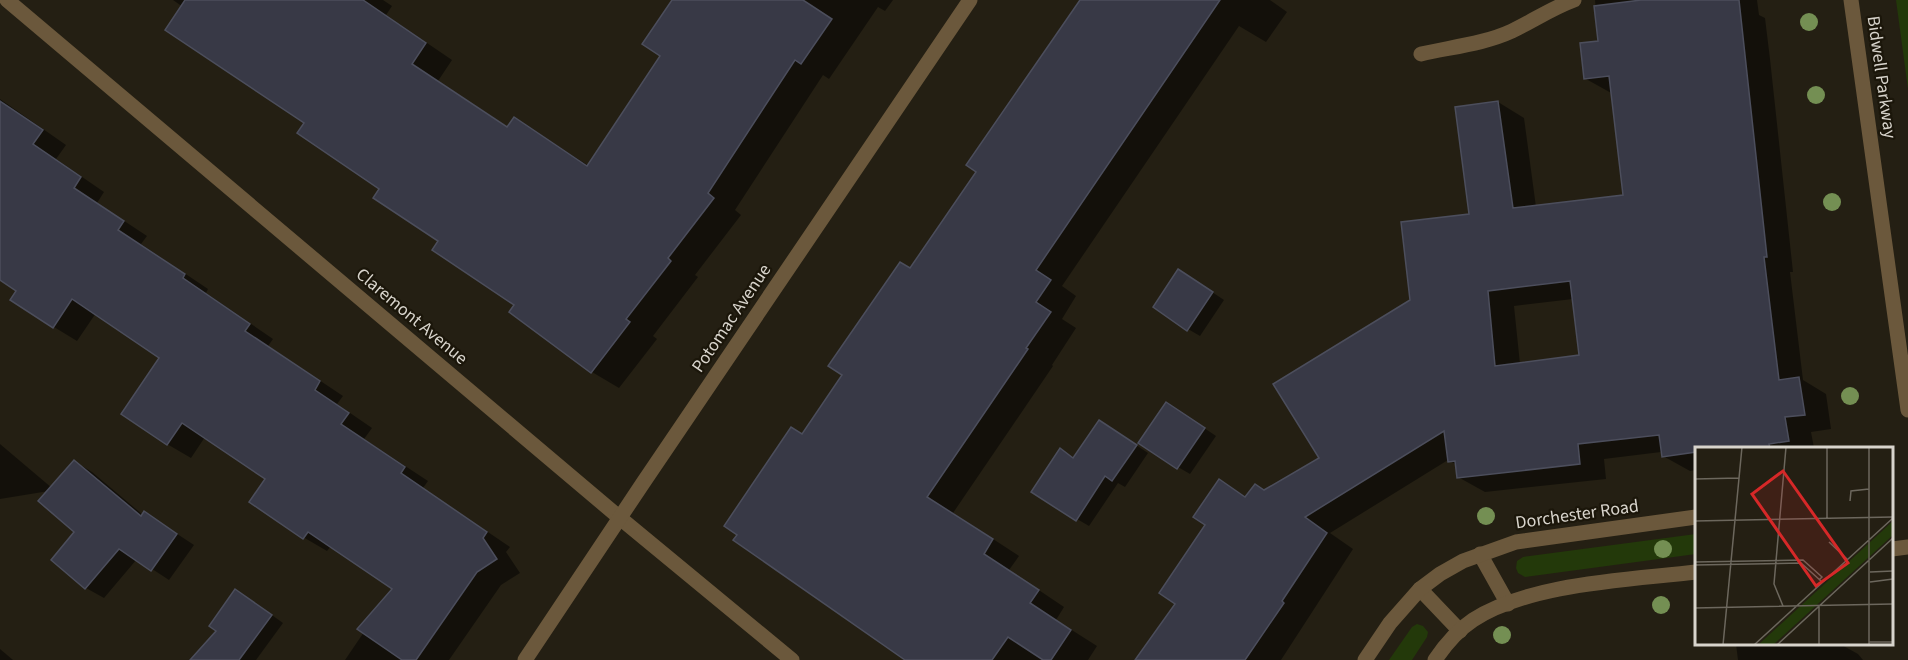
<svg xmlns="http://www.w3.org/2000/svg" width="1908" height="660" viewBox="0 0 1908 660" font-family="'Source Sans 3',sans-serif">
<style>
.green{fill:#23390a}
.shadow{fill:#0007;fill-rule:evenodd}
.building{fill:#383946;stroke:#4c4e5c;stroke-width:1.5;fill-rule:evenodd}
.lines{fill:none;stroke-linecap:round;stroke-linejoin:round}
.minor{stroke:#6b583c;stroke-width:15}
.tree{fill:#748f53}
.labels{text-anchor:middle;stroke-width:4.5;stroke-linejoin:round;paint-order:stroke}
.street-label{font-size:18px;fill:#d8d4cc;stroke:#1b160a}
.inset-road{fill:none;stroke:#6c675d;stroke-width:1.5}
.view{fill:#d62828;fill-opacity:0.15;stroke:#d62828;stroke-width:3}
.inset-edge{fill:none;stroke:#d8d4cc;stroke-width:3}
</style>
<rect width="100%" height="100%" fill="#241f13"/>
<!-- green -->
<g class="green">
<polygon points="1896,0 1908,0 1908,89"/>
<polygon points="1696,534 1696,554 1525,577 1518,573 1516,568 1517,561 1523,557"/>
<polygon points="1417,624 1423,626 1428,632 1427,637 1412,660 1389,660 1412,627"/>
</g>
<!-- shadow -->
<g class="shadow">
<polygon points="173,0 383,0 392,6 386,15 452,60 438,81 509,128 515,119 589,166 662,55 674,0 893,0 885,11 878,7 829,79 823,75 735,210 741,215 695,275 698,277 653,336 657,339 619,388 592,372 511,311 516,305 306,123 183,7"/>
<polygon points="1084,0 1270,0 1287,12 1266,42 1239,26 1062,286 1076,296 1062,319 1076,328 1052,365 1053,366 953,513 1019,556 1009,570 1064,607 1056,620 1097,646 1088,660 908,660 803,436 911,270 978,171"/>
<path d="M 1595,0 L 1757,0 L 1759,15 L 1765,18 L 1770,59 L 1793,272 L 1790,272 L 1803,380 L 1826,394 L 1831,429 L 1811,432 L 1814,448 L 1696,448 L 1696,470 L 1690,471 L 1663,456 L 1661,452 L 1604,459 L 1606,479 L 1485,492 L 1458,477 L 1457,465 L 1448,460 L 1330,533 L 1353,549 L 1281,660 L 1137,660 L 1177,603 L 1207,525 L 1219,481 L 1247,498 L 1265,491 L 1321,458 L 1411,300 L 1471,215 L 1498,102 L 1524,118 L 1536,207 L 1625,196 L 1613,94 L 1586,79 L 1599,42 ZM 1573,299 L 1581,356 L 1520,364 L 1514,306 Z"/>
<polygon points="0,99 66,145 56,159 104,192 97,203 147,236 141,244 208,289 206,293 273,339 268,346 343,396 337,404 372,428 364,439 428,481 423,488 510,547 506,552 520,573 501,585 449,660 345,660 430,535 331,546 327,551 303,537 267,478 205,437 191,458 167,444 162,357 96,313 77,341 54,327 18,290 0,278"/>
<polygon points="1191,278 1224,300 1200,336 1188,329"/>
<polygon points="1179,411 1216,436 1190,474 1178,467"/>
<polygon points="1112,429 1148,453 1125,487 1118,483 1089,526 1077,519 1074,459"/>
<polygon points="0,444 52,488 74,461 92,472 143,515 145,513 162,524 194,545 169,580 137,559 104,598 86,588 53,560 76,532 49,491 0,499"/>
<polygon points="248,598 283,623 256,660 192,660"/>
<polygon points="1736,644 1840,644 1858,654 1863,660 1738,660"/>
<polygon points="0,649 13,660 0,660"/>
</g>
<!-- building -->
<g class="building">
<polygon points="185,0 363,0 426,43 412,64 507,127 514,117 587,166 660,56 642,44 672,0 803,0 832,19 801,64 795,60 708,193 714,198 668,258 671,261 626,319 630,322 591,373 509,312 514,305 432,250 438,241 373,198 379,189 297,133 304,123 165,30"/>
<polygon points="1080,0 1220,0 1036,270 1051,280 1036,302 1051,312 1026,348 1028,349 927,497 993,539 984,554 1039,590 1030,603 1071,630 1051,660 1043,660 1008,637 992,660 905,660 733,540 737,535 724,526 791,427 802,434 842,375 828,366 900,262 910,268 976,172 966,165"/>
<path d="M 1641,0 L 1739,0 L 1767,257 L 1764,257 L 1779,380 L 1799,377 L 1805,415 L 1785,417 L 1789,441 L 1769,444 L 1770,448 L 1696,448 L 1696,452 L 1662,457 L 1659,435 L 1578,444 L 1580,464 L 1457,478 L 1455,461 L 1448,462 L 1444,431 L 1305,517 L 1327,533 L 1282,601 L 1284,603 L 1245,660 L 1135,660 L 1175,604 L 1159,593 L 1205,525 L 1193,517 L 1219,479 L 1245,497 L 1255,484 L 1264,490 L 1319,458 L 1273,384 L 1410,300 L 1401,222 L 1469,214 L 1455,107 L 1498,101 L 1513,208 L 1623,195 L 1609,76 L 1584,79 L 1580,43 L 1598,41 L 1594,6 ZM 1570,281 L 1579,355 L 1495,366 L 1488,291 Z"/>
<polygon points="0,101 43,130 33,144 81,177 74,188 124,221 118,230 185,274 183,278 250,324 245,331 320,381 315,390 349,413 341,424 405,467 401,473 487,532 483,538 497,559 477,572 416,660 402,660 357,629 392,589 308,532 303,539 249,502 265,479 182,423 167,445 121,414 159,358 72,299 53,328 10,300 16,291 0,280"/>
<polygon points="1178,269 1213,292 1187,331 1153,307"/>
<polygon points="1166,402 1205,428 1177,469 1138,443"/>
<polygon points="1099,420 1137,445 1112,481 1105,476 1076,521 1031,492 1060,448 1073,458"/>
<polygon points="74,460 141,516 144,511 177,534 151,571 119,549 85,589 51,560 74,532 38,501"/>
<polygon points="235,589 272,615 239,660 190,660 216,631 209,626"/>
</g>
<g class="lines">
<!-- minor -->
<g class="minor">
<polyline points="7,0 620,518 792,660"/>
<polyline points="1851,0 1908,410"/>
<path d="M 1421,54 C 1451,47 1484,44 1512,31 C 1533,21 1552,8 1574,0"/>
<polyline points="1892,549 1908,547"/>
<polyline points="1480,554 1508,604"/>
<polyline points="1420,589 1460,631"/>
<polyline points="525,660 643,483 970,0"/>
<polyline points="1365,660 1390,623 1420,589 1440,574 1463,561 1516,542 1696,517"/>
<path d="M 1435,660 C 1445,645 1458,630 1473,620 C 1530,583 1630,580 1696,572"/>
</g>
</g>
<!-- trees -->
<g class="tree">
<circle cx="1809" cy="22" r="9"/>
<circle cx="1816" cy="95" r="9"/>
<circle cx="1832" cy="202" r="9"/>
<circle cx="1850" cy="396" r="9"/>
<circle cx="1486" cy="516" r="9"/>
<circle cx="1663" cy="549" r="9"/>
<circle cx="1661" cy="605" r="9"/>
<circle cx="1502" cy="635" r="9"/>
</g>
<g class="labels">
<!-- street labels -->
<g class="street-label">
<text transform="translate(1882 77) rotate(82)" y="6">Bidwell Parkway</text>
<text transform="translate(412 316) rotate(40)" y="6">Claremont Avenue</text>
<text transform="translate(731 318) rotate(-56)" y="6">Potomac Avenue</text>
<text transform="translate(1577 514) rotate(-8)" y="6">Dorchester Road</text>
</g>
</g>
<!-- overview -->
<g transform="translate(1695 447)">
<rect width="198" height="198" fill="#241f13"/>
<path d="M 198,74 L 198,88 L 78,198 L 63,198 Z" fill="#23390a"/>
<path class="inset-road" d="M 132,0 L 132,71M 174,0 L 174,198M 0,32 L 44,31M 155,54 L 156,44 L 174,42M 0,74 L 198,70M 134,95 L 152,112M 0,115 L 108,113 L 127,130 L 124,133M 0,118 L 106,116 L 126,134M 175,125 L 198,124M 175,135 L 198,132M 88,159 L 79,137 L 91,0M 0,161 L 198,157M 174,195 L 198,195M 28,198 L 47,0M 59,198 L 198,71M 82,198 L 198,91M 124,198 L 124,159"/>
<path class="view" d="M 88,24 L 153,116 L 121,139 L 57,47 Z"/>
<rect width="198" height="198" class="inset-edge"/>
</g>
</svg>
